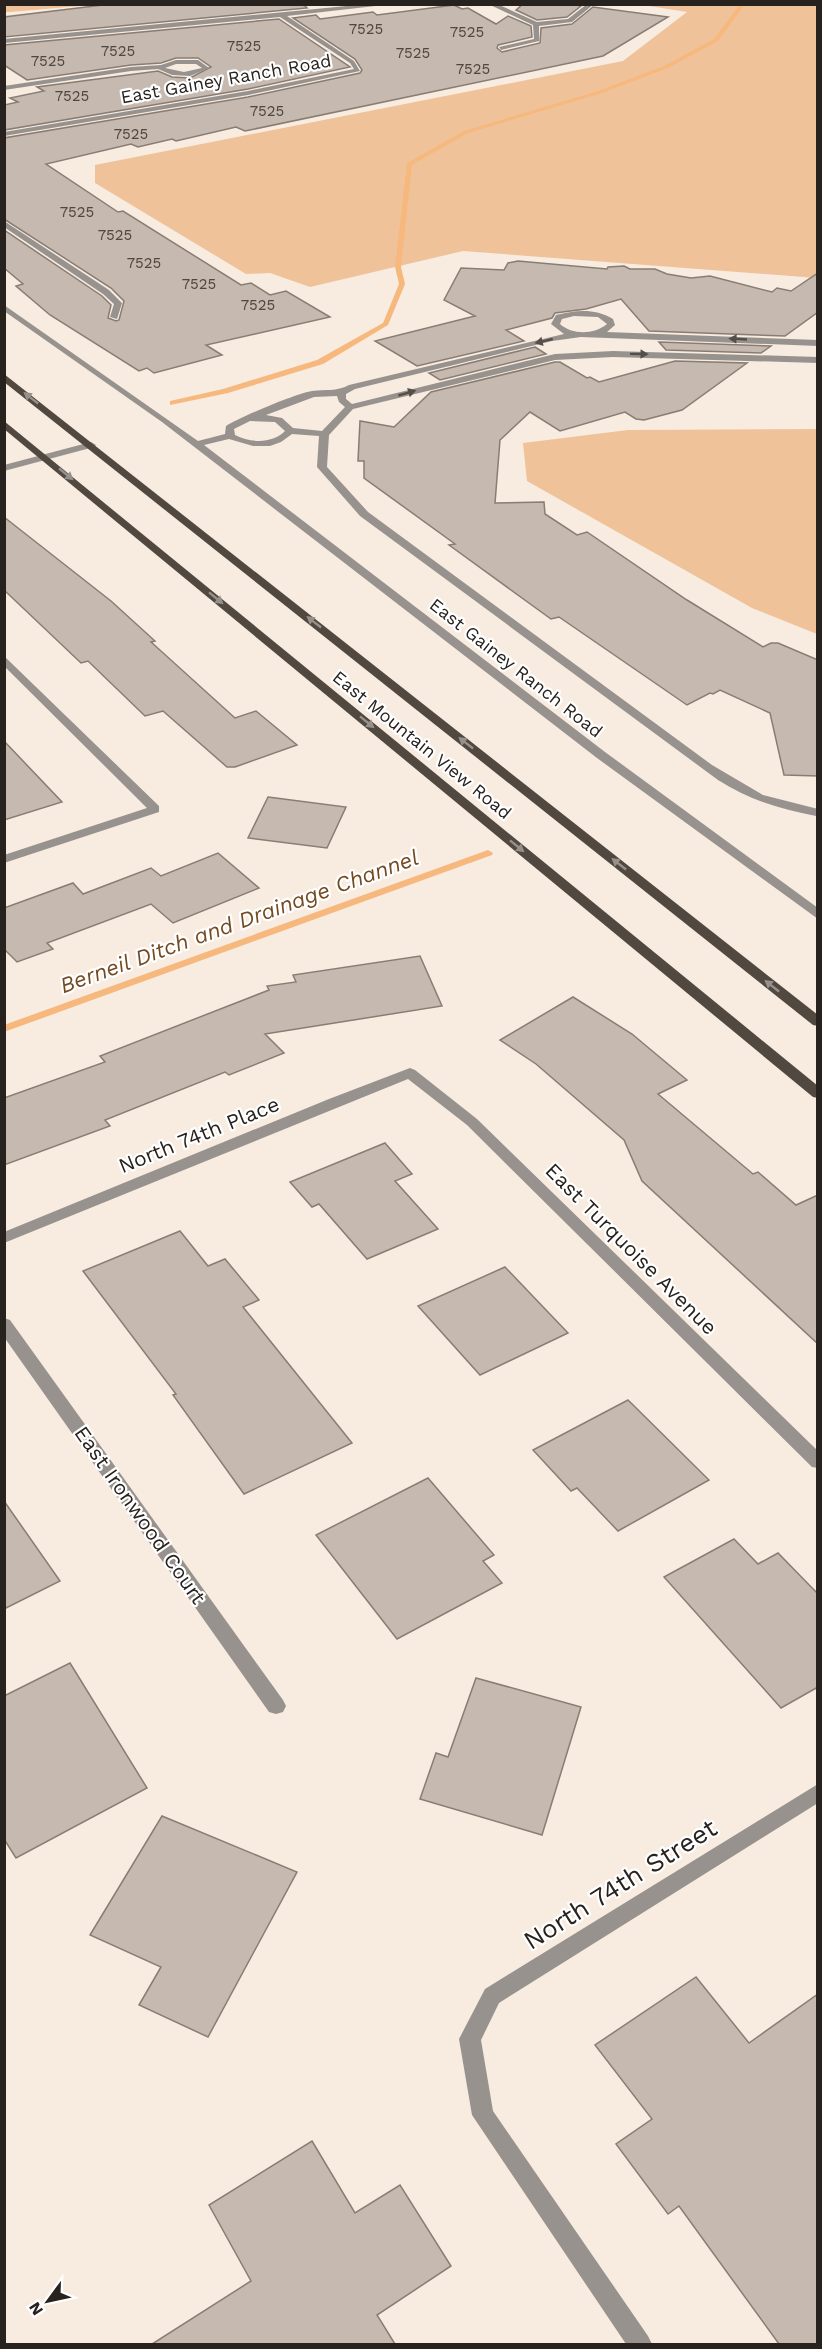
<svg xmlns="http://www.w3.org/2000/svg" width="822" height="2349" viewBox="0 0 822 2349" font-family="'Work Sans',sans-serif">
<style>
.green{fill:#f0c299}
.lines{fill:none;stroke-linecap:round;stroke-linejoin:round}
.stream{fill:#f7b87e;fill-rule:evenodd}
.building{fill:#c6b9af;stroke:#897d73;stroke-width:1.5}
.minor{fill:#97928d;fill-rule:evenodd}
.major{fill:#514840;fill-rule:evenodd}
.oneway{fill:#544f4a}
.oneway2{fill:#97918c}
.labels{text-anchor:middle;stroke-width:4.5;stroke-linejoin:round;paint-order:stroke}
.far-number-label{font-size:15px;fill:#4f4842}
.far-street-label{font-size:18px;fill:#27221e;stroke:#fff}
.street-label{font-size:21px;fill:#27221e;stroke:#fff}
.water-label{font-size:22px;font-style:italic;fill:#744a20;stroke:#fff}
.near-street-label{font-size:26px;fill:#27221e;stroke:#fff}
</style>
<rect width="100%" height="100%" fill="#f8ebe0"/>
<!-- green -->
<g class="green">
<polygon points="5,4 91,4 91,5 10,12 5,12"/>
<polygon points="643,5 817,5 817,278 463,251 310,287 270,273 246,274 95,183 95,165 623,61 687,12"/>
<polygon points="817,429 817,634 752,608 527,481 523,443 628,430"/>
</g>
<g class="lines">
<!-- stream -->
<g class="stream">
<polygon points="740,4 745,4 718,41 668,68 602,93 468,133 412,165 401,267 405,284 388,325 323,364 228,393 170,405 170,401 223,389 317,360 383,323 399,284 395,267 407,163 464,131 598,91 664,66 714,39"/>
<polygon points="488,850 493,853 492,855 4,1032 4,1025"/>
</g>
</g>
<!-- building -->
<g class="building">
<polygon points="111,4 303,4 307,8 4,37 4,17"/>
<polygon points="523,4 571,4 581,6 567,17 537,20 516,10"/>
<polygon points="454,5 462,9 468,8 496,24 508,16 531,26 532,37 498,45 497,48 502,52 540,43 541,28 572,24 593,7 668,17 603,56 245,131 236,127 176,141 172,139 138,147 131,144 46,164 118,212 123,211 241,285 251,283 270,295 286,291 330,317 206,345 222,355 154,373 147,368 139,371 50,315 16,286 23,284 4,268 4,230 102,296 111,305 108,318 116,321 119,320 124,301 111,288 4,219 4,138 248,97 360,73 362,70 355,59 293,18 316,15 320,19 373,12 377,15"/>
<polygon points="279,19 350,67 248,89 4,130 4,105 18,102 10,98 44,91 37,87 158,71 172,77 190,78 211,67 198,58 176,58 161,63 131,65 27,80 4,65 4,45"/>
<polygon points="518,261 607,269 608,267 624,266 630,269 655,269 667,274 691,278 710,276 772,292 777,288 791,291 818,273 818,312 785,336 649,331 621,299 586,309 555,313 552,318 506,330 524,341 417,366 375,341 475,316 444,300 461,268 504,270 508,263"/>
<polygon points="659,342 771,346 761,353 666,350"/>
<polygon points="535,347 546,354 440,380 429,373"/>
<polygon points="675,361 747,363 682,410 644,420 636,419 625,412 560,431 530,412 500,440 495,503 544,502 545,514 577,535 587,532 687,600 763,647 771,643 778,643 818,660 818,776 784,775 770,713 720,690 713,694 710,693 687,705 559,617 551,619 449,545 455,544 364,478 364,461 358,461 360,421 394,427 431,392 555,362 560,362 587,378 590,377 599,382"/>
<polygon points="4,517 111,601 155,641 151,642 235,718 256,711 297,745 235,767 227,767 163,711 145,716 88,661 81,663 4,590"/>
<polygon points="4,741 62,802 4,820"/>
<polygon points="268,797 346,807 327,848 248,838"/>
<polygon points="218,853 259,888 173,923 151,904 47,943 53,949 17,962 4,949 4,908 73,883 83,894 151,868 161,876"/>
<polygon points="420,956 442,1006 265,1034 284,1053 229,1075 225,1072 105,1120 110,1126 4,1165 4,1098 105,1062 100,1056 269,990 267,986 296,982 293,975"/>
<polygon points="573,997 632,1034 687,1080 658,1094 753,1174 758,1172 796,1205 818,1195 818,1344 642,1181 624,1140 536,1064 500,1040"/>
<polygon points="385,1143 412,1174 395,1181 438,1229 367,1259 319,1204 312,1207 290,1182"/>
<polygon points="180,1231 208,1266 225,1259 259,1300 243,1307 352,1443 244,1494 173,1395 176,1394 83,1271"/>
<polygon points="505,1267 568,1333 480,1375 418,1306"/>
<polygon points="628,1400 709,1480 618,1531 577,1488 571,1491 533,1450"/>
<polygon points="428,1478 494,1555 483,1561 502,1583 397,1639 316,1535"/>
<polygon points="4,1501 60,1581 4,1609"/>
<polygon points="734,1539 758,1564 778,1553 818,1594 818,1687 781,1708 664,1577"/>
<polygon points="70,1663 147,1788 16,1858 4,1839 4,1696"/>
<polygon points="476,1678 581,1707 542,1835 420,1799 436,1753 448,1757"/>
<polygon points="162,1816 297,1872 208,2037 139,2005 161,1967 90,1935"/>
<polygon points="696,1977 749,2043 818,1994 818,2344 779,2344 679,2206 668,2214 616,2144 652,2119 595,2045"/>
<polygon points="312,2141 355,2213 400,2185 451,2266 377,2315 395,2344 152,2344 251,2281 209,2205"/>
</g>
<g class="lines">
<!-- minor -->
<g class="minor">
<polygon points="367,4 393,4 287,16 354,61 360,71 248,95 4,136 4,132 248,91 354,69 350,63 280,17 4,43 4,39"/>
<polygon points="488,4 497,4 537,22 568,19 587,4 594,4 572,22 539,26 539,41 501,50 499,47 534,39 533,25"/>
<path d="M 176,60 L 198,60 L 209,68 L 190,76 L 172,75 L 158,69 L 131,71 L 4,90 L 4,86 L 131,67 L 161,65 ZM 176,64 L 196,64 L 202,68 L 184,72 L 165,68 Z"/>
<polygon points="4,221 109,290 122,303 117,319 110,317 114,304 103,294 4,227"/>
<path d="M 4,305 L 198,441 L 225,434 L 226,426 C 240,417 295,394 312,391 C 326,389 336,392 349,385 L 564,334 L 551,324 L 556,315 C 576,310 595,308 613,319 L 615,325 L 607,332 L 818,340 L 818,346 L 581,337 L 552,341 L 355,389 L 346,394 L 346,399 L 352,404 L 555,354 L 613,351 L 818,357 L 818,363 L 613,357 L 555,360 L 353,409 L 329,435 L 327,467 L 368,512 L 712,765 L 763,795 L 818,809 L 816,816 C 780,809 749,800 718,780 L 360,516 L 317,467 L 319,436 L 292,434 L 281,442 L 270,446 L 253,446 L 229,439 L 204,445 L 605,752 L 818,908 L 818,919 L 597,758 L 162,422 L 4,311 ZM 574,316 L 598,317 L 607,324 C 594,335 572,335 560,324 L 562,319 ZM 337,396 L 339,402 L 345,407 L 322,431 L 293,428 L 282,418 L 266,415 L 314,397 ZM 250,421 L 275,422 L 285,431 C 272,444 251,443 235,435 L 234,429 Z"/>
<polygon points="91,442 96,445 94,447 4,471 4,465"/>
<polygon points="4,656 159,806 159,812 4,863 4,855 147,808 4,666"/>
<polygon points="410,1068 415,1070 477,1119 818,1451 818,1468 812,1467 467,1125 408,1079 4,1243 4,1232 329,1099"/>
<polygon points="4,1318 10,1320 283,1700 286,1706 283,1712 276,1714 269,1712 4,1337"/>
<polygon points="818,1784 818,1803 499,2003 481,2040 493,2111 648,2336 652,2344 626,2344 472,2115 459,2039 485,1989"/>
</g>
<!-- major -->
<g class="major">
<polygon points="4,374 818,1015 818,1026 813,1025 4,382"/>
<polygon points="4,421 818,1086 818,1098 813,1097 4,429"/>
</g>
</g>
<!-- one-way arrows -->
<defs><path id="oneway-solid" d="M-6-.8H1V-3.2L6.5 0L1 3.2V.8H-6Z" transform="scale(1.5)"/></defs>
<g class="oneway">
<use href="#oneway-solid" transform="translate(738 339) rotate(-177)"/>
<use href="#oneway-solid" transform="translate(544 341) rotate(167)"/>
<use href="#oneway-solid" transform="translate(639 354) rotate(1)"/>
<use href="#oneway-solid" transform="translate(407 393) rotate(-16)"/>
</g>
<g class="oneway2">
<use href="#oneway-solid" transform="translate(31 398) rotate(-142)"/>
<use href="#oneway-solid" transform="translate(66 474) rotate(39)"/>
<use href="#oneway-solid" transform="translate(216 598) rotate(39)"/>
<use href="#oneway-solid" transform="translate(314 622) rotate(-142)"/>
<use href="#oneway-solid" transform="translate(367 722) rotate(39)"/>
<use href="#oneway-solid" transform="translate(466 743) rotate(-142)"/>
<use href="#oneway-solid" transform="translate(517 846) rotate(39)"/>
<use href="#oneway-solid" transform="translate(619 864) rotate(-142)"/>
<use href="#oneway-solid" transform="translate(772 986) rotate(-142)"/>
</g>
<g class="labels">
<!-- far-number labels -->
<g class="far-number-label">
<text x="366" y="34">7525</text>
<text x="467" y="37">7525</text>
<text x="244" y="51">7525</text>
<text x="118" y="56">7525</text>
<text x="413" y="58">7525</text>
<text x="48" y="66">7525</text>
<text x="473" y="74">7525</text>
<text x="72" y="101">7525</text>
<text x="267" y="116">7525</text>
<text x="131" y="139">7525</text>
<text x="77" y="217">7525</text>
<text x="115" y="240">7525</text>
<text x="144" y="268">7525</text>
<text x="199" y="289">7525</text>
<text x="258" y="310">7525</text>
</g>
<!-- far-street labels -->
<g class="far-street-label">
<text transform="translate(226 79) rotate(-10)" y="6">East Gainey Ranch Road</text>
<text transform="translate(516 668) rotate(38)" y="6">East Gainey Ranch Road</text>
<text transform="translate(422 745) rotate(39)" y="6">East Mountain View Road</text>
</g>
<!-- street labels -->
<g class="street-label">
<text transform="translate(199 1135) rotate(-22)" y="7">North 74th Place</text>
<text transform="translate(631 1249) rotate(45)" y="7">East Turquoise Avenue</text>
<text transform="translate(140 1515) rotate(55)" y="7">East Ironwood Court</text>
</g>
<!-- water labels -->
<g class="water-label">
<text transform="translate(239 921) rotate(-20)" y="8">Berneil Ditch and Drainage Channel</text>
</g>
<!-- near-street labels -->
<g class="near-street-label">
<text transform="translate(620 1884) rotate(-32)" y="9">North 74th Street</text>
</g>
</g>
<!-- border -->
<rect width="822" height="2349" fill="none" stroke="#27221e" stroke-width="12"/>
<!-- north arrow -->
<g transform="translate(48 2301) rotate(237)" stroke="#ffffff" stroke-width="4.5" paint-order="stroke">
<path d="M0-4.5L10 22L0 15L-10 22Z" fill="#27221e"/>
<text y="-9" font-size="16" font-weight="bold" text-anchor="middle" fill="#27221e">N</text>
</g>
</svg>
